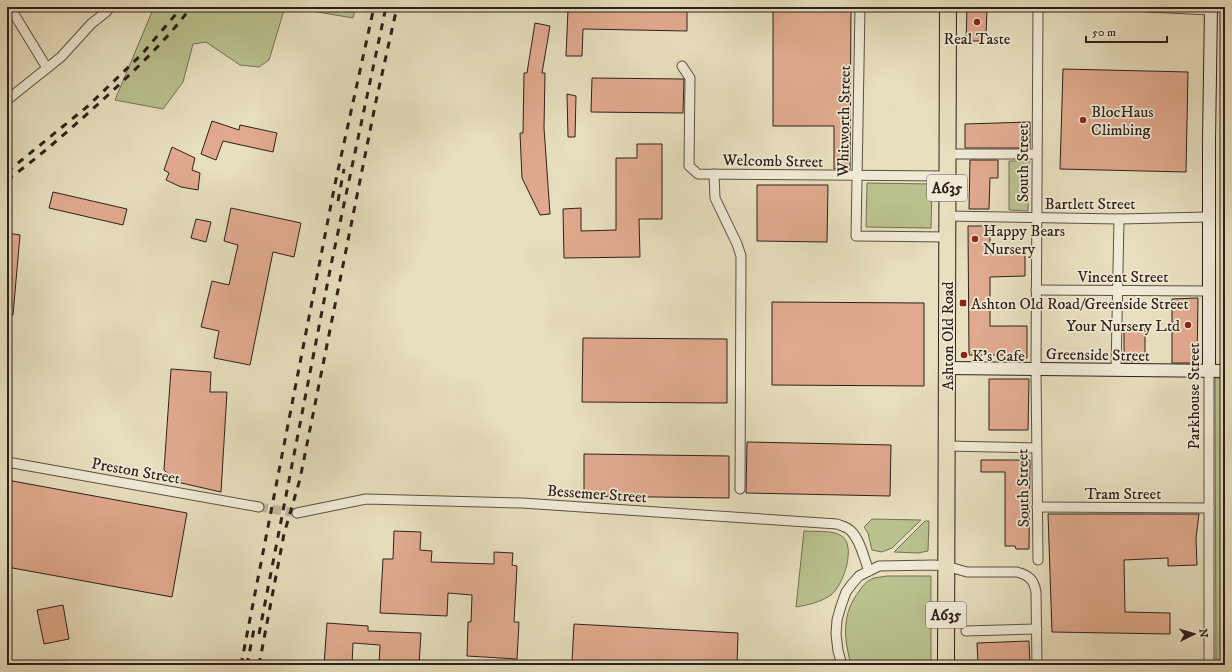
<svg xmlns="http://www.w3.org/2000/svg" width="1232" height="672" viewBox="0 0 1232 672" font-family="'IM FELL DW Pica',serif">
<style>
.green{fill:#b9c18f;stroke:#747054}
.building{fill:#e1aa8f;stroke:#2e201a}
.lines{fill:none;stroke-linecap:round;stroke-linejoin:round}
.street-tunnel{stroke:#c2b99d;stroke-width:9;stroke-dasharray:9 4.5;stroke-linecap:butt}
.street-casing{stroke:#5c5043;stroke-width:11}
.secondary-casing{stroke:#2e201a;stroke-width:14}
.highway-casing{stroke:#2e201a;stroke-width:18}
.street{stroke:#efead5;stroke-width:9}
.secondary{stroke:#efead5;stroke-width:12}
.highway{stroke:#e7dfbe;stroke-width:16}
.rail{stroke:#2e201a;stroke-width:3;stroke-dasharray:7 7;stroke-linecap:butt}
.poi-dot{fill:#8f2418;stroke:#efead5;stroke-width:1.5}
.labels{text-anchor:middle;stroke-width:3.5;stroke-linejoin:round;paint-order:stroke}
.shield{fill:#efead5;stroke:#685d52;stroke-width:1}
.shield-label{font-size:15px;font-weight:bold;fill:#2e201a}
.poi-label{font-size:16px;fill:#2e201a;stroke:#efead5;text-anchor:start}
.street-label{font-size:16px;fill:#2e201a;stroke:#efead5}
</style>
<rect width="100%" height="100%" fill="#e7dfbe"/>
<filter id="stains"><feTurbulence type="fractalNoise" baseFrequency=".005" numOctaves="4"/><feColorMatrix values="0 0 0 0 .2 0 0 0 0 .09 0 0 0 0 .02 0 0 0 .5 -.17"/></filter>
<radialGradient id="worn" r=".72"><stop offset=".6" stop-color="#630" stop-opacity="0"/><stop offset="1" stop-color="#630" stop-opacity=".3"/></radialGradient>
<!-- green -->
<g class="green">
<polygon points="154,7 285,7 269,60 259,67 240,65 206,42 193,44 183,82 163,109 115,100"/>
<polygon points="288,7 356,7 353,18"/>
<polygon points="1009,161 1029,161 1028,211 1009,210"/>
<polygon points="867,183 932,184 931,228 866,227"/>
<polygon points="1215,378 1225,378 1225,665 1216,665"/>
<polygon points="872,519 921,520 892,548 882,552 872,550 868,533 864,527"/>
<polygon points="925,521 929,521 928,551 918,553 894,552"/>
<path d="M 804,531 C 815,532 831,530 840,535 C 858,544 843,586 831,595 C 821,602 808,605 796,607 Z"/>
<path d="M 887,576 L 931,576 L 931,665 L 851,665 C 844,638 841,614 860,590 C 863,585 868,580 874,578 C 878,577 883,577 887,576 Z"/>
</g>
<!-- building -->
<g class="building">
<polygon points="597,7 687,7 687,31 583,29 582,56 566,56 568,9 597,10"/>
<polygon points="773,7 851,7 850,169 834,169 834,126 773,126"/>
<polygon points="967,8 987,9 986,35 980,35 980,41 966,41"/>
<polygon points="535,23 550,26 542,73 545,73 544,128 550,214 540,215 522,178 520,133 523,133 524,73 527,73"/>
<polygon points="1063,69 1188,72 1186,172 1060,169"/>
<polygon points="592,78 684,79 683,113 591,112"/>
<polygon points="567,94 576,96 575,137 568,137"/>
<polygon points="212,121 239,130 240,125 277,133 273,152 223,141 216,160 201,154"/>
<polygon points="1030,122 1030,148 965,148 965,124"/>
<polygon points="637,144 662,144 662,219 639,219 640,257 564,258 563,209 581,208 581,231 616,230 616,158 637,158"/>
<polygon points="172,147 195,158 192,170 200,173 198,190 181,187 166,180 169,173 164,170"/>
<polygon points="970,160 998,160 998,178 990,178 989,209 969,209"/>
<polygon points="757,185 828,185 827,242 757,241"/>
<polygon points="53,192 127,209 123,225 49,208"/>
<polygon points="231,208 301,223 294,257 273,252 250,365 214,358 219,331 201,327 212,281 229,285 238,245 224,241"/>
<polygon points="196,219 211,222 206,242 191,238"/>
<polygon points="968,226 990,226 990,254 1025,254 1025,276 990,277 990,326 1027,326 1027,358 1005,358 1005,355 969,355"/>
<polygon points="7,233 20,235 13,315 7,315"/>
<polygon points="1198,298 1197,363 1172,363 1172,299"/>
<polygon points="772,302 924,303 924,386 772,385"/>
<polygon points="1124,324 1145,324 1145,361 1124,362"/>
<polygon points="583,338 727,339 727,403 582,402"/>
<polygon points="171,369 211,372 210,392 227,392 221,492 177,482 164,470"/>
<polygon points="989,379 1029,379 1028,430 989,430"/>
<polygon points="747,442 891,445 890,496 746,493"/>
<polygon points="584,454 729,456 729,498 584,496"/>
<polygon points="981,460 1030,460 1029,549 1016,549 1015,546 1005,546 1005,472 981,472"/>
<polygon points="7,480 187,513 172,597 7,567"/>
<polygon points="1048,514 1199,514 1196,538 1197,565 1168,566 1168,558 1124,560 1125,612 1170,613 1170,634 1052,632"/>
<polygon points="394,531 421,532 420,550 432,551 431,562 494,564 494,552 513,553 512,565 517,566 514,622 519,622 517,659 467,656 468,622 471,622 472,595 448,593 447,616 380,613 383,559 393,559"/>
<polygon points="63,605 69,639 44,644 37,610"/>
<polygon points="327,623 368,626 368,631 421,633 419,665 379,665 380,645 353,643 352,665 324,665"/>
<polygon points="574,624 738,633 737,665 645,665 572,661"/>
<polygon points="1029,641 1030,665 978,665 977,643"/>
</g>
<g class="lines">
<!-- street-tunnel -->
<polyline class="street-tunnel" points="259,507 297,513"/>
<defs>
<g id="street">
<polyline points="12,7 14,14 47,68"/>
<polyline points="860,7 856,236 947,237"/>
<polyline points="1147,7 1211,10"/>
<polyline points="682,66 690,78 689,166 698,174 947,176"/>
<polyline points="7,100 61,57 91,24 106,12 110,7"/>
<polyline points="947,154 1037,154"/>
<polyline points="714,174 715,198 737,244 741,256 740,489"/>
<polyline points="947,216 1119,219 1208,217"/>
<polyline points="1036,290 1209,291"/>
<polyline points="1116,370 1119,219"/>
<polyline points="1209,371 1209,665"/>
<polyline points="947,446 1036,448"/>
<polyline points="7,462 259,507"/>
<polyline points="1037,507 1209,508"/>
<path d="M 297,513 L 366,499 L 522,503 L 837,524 C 842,526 847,527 851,531 C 861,541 864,559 869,571"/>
<polyline points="1038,560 1036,369 1038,7"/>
<polyline points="966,631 1037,629"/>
<path d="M 842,665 L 838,651 L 836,634 L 837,620 L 841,606 L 846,592 L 852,584 L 859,576 L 879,566 L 934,565 L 946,566 L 967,572 L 1017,572 C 1029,575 1034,580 1036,592 L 1037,665"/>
</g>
<g id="secondary">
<polyline points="947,368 1225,371"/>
<polyline points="1209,371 1209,140 1211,7"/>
</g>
<polyline id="highway" points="946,665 948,7"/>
</defs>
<!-- street casing -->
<use href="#street" class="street-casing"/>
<!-- secondary casing -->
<use href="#secondary" class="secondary-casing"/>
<!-- highway casing -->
<use href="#highway" class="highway-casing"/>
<!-- street -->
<use href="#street" class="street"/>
<!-- secondary -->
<use href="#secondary" class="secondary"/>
<!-- highway -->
<use href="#highway" class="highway"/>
<!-- rail -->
<g class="rail">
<polyline points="7,172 88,106 142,54 182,7"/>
<path d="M 7,180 C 42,155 75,125 107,96 C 137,68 167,40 191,7"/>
<polyline points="338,201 344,169"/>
<polyline points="259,634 331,265 386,7"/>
<polyline points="241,665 335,184 374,7"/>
<polyline points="247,665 255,624"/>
<polyline points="259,665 284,534 300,479 376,101 397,7"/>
</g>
</g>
<!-- markers -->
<g class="poi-dot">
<circle cx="977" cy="22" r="4"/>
<circle cx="1083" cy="120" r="4"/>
<circle cx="975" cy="239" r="4"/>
<rect x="959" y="299" width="8" height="8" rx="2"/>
<circle cx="1188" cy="325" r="4"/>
<circle cx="964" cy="355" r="4"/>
</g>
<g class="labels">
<!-- shield labels -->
<g class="shield">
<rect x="927" y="175" width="40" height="26" rx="3"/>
<rect x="926" y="602" width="40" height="26" rx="3"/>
</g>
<g class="shield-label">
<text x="947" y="193">A635</text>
<text x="946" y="620">A635</text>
</g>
<!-- poi labels -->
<g class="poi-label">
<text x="977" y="44" text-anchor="middle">Real Taste</text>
<text x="1091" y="117">BlocHaus<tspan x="1091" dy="18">Climbing</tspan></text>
<text x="983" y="236">Happy Bears<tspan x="983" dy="18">Nursery</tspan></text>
<text x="971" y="309">Ashton Old Road/Greenside Street</text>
<text x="1180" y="331" text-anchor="end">Your Nursery Ltd</text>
<text x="972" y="361">K's Cafe</text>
</g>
<!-- street labels -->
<g class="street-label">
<text transform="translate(843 121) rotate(-89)" y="6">Whitworth Street</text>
<text transform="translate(773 160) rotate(1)" y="6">Welcomb Street</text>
<text transform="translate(1022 163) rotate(-90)" y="6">South Street</text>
<text x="1090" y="209">Bartlett Street</text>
<text x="1123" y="282">Vincent Street</text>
<text transform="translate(947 336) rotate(-90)" y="6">Ashton Old Road</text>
<text transform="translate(1098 354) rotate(1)" y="6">Greenside Street</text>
<text transform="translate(1193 396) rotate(-90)" y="6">Parkhouse Street</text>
<text transform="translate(136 470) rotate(10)" y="6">Preston Street</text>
<text transform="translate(1022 488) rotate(-91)" y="6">South Street</text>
<text transform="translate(597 493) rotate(4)" y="6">Bessemer Street</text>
<text x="1123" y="499">Tram Street</text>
</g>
</g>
<!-- margin -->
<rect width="1232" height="672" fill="none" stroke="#e7dfbe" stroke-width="24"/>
<rect x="8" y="8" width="1216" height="656" fill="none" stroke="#2e201a" stroke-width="2"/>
<rect x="12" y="12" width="1208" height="648" fill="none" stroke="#2e201a"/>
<!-- north arrow -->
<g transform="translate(1194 634) rotate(85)" stroke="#efead5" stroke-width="3" paint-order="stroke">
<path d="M0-3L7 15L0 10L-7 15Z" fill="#2e201a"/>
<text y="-6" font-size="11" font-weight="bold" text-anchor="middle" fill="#2e201a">N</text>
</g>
<!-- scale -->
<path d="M1086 36v6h81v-6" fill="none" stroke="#2e201a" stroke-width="2"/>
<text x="1092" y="36" font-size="12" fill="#2e201a" stroke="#efead5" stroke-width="3" paint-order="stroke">50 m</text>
<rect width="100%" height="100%" filter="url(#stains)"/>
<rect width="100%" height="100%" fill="url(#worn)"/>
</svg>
